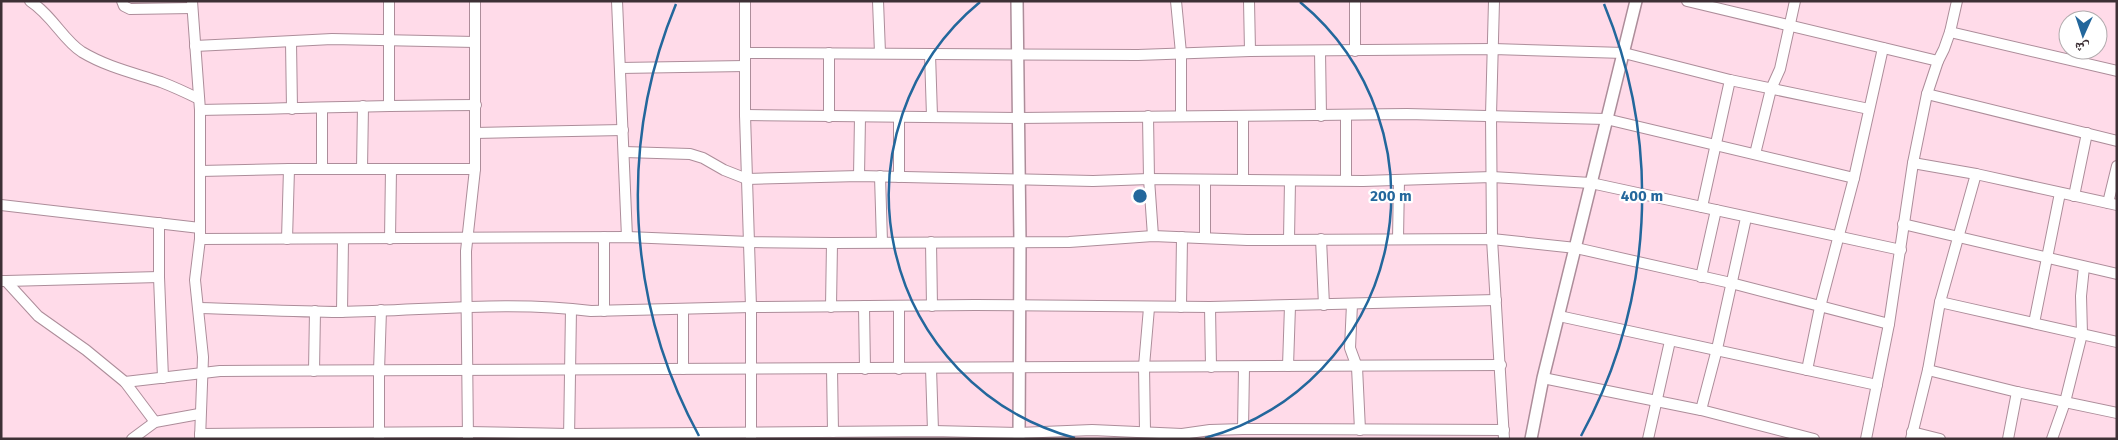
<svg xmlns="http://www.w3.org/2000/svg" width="2118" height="440" viewBox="0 0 2118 440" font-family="'Fira Sans','Noto Naskh Arabic',sans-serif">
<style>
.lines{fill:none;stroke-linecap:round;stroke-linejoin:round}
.minor-casing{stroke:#ad8d9a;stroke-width:12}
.tertiary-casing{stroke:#ad8d9a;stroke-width:14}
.minor{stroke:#fff;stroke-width:10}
.tertiary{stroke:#fff;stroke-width:11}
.ring{fill:none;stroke:#23679c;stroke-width:2.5}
.centre{fill:#23679c;stroke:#fff;stroke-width:2.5}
.ring-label{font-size:15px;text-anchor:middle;font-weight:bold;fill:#23679c;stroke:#fff;stroke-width:4.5;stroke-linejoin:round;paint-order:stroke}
</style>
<rect width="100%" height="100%" fill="#ffdbe9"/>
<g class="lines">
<defs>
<g id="minor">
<path d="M 30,1 C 53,16 63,40 82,52 C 107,67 134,73 161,82 C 174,87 187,93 199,99"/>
<polyline points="122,1 124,6 130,9 192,8"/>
<polyline points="192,1 200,110 200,239 195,280 203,357 200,439"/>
<polyline points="617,1 627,237"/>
<polyline points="745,1 745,115 751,307 751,438"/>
<polyline points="878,1 880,53"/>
<polyline points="1176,1 1181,53 1181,116"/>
<polyline points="1249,1 1250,51"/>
<polyline points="1494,1 1491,115 1492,239 1504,439"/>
<polyline points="1687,1 1938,61"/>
<polyline points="1950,32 2117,71"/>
<polyline points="291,42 292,109"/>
<polyline points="195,46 332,39 475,42"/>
<polyline points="1320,51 1321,116"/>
<polyline points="1355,51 1355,1"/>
<polyline points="745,53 1138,55 1250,51 1493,49 1624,53 1730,80 1869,109"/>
<polyline points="829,53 829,117"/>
<polyline points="930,54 932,116"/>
<polyline points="620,68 745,66"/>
<polyline points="1927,94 2117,141"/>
<polyline points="389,105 389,1"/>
<polyline points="322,109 322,169"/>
<path d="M 200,110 C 292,109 384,105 476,105"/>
<polyline points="745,115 1018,118 1407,114 1606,119 1854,178"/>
<polyline points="1148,116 1149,179 1153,236"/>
<polyline points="1243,116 1243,180"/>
<polyline points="1346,116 1346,180"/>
<polyline points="899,117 899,177"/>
<polyline points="475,133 623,130"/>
<polyline points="624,152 690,154 703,158 724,170 747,179 859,176 1093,181 1149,179 1363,181 1492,177 1591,183 1901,250"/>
<polyline points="1755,154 1771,89 1780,69 1795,1"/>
<polyline points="1913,163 1976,174 2117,205"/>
<polyline points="362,169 363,106"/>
<polyline points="200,171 289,169 475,169"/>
<polyline points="859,176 860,117"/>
<polyline points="880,176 882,242"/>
<polyline points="2074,196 2087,133"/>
<polyline points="2108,203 2117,166"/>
<polyline points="1,205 200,228"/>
<polyline points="1702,207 1730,80"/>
<polyline points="159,223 159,277 163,378"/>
<polyline points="1903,224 2117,274"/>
<polyline points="604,237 604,311"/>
<polyline points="1205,237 1205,181"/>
<polyline points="200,239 627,237 750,242 832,243 1069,242 1153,236 1247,240 1492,239 1576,248 1731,283 1889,324"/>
<polyline points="287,239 289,169"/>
<polyline points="390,239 391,169"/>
<polyline points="1289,239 1290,181"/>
<polyline points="1321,239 1324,305"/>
<polyline points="1398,239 1399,180"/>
<polyline points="931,242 932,306"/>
<polyline points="1701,277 1716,210"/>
<polyline points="1,281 6,281 38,316 86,350 125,382 155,422"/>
<polyline points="6,281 159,277"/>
<polyline points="1940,302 2117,342"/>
<polyline points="1352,304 1350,348 1357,367 1360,430"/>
<polyline points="864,306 865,369"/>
<polyline points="831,307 832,243"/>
<polyline points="1181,307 1182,237"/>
<polyline points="1210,307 1211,367"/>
<path d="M 199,308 C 246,309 293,312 340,312 C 424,311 508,300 591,311 L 751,307 L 975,305 L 1210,307 L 1496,300"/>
<polyline points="342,312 343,239"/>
<polyline points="1559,316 1877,385"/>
<polyline points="2034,323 2060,193"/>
<polyline points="1288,366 1290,306"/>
<polyline points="931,368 933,431"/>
<polyline points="683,369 683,309"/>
<polyline points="832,369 833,432"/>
<polyline points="899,369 899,306"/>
<polyline points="1807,370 1820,307 1854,178 1883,48"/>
<polyline points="1928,370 2017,392 2117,413"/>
<polyline points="314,371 315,311"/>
<polyline points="1543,378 1701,410 1814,439"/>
<polyline points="125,382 220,371 1501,365"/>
<polyline points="1701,410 1717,349 1746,218"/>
<polyline points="1243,429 1244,368"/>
<polyline points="1145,431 1144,366 1149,308"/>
<polyline points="1912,432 1940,439"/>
<polyline points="200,434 468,432 569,434 933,431 1018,433 1092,430 1182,434 1210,430 1243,429 1504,430"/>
<polyline points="379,438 379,371 381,310"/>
<polyline points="132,439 155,422 199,414"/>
<polyline points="468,439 466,251 475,169 475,1"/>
<polyline points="569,439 571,309"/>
<polyline points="1648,439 1670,341"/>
<polyline points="1866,439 1889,324 1913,163 1927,94 1938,61 1944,49 1950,32 1957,1"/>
<polyline points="1911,439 1928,370 1940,302 1976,174"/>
<polyline points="2008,439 2017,392"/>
<polyline points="2052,439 2065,402 2082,334 2081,296 2084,267"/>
</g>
<g id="tertiary">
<polyline points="1017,1 1020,242 1019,439"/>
<polyline points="1531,439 1543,378 1636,1"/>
</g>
</defs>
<!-- minor casing -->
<use href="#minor" class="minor-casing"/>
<!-- tertiary casing -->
<use href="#tertiary" class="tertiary-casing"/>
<!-- minor -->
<use href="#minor" class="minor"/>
<!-- tertiary -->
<use href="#tertiary" class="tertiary"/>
</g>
<!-- distance rings -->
<g class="ring">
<path d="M1075 438A251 251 0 0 1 980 2M1300 2A251 251 0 0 1 1205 438"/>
<path d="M699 436A502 502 0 0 1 676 4M1604 4A502 502 0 0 1 1581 436"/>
</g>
<circle cx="1140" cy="196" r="8" class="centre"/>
<g class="ring-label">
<text x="1391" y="201">200 m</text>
<text x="1642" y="201">400 m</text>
</g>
<!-- border -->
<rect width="2118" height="440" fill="none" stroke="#3d3035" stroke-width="5"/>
<!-- north arrow -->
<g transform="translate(2083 35) rotate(183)"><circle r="24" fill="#ffffff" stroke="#b1acae"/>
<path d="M0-4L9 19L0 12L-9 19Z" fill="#23679c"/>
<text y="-8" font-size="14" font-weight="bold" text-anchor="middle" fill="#3d3035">ش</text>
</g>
</svg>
